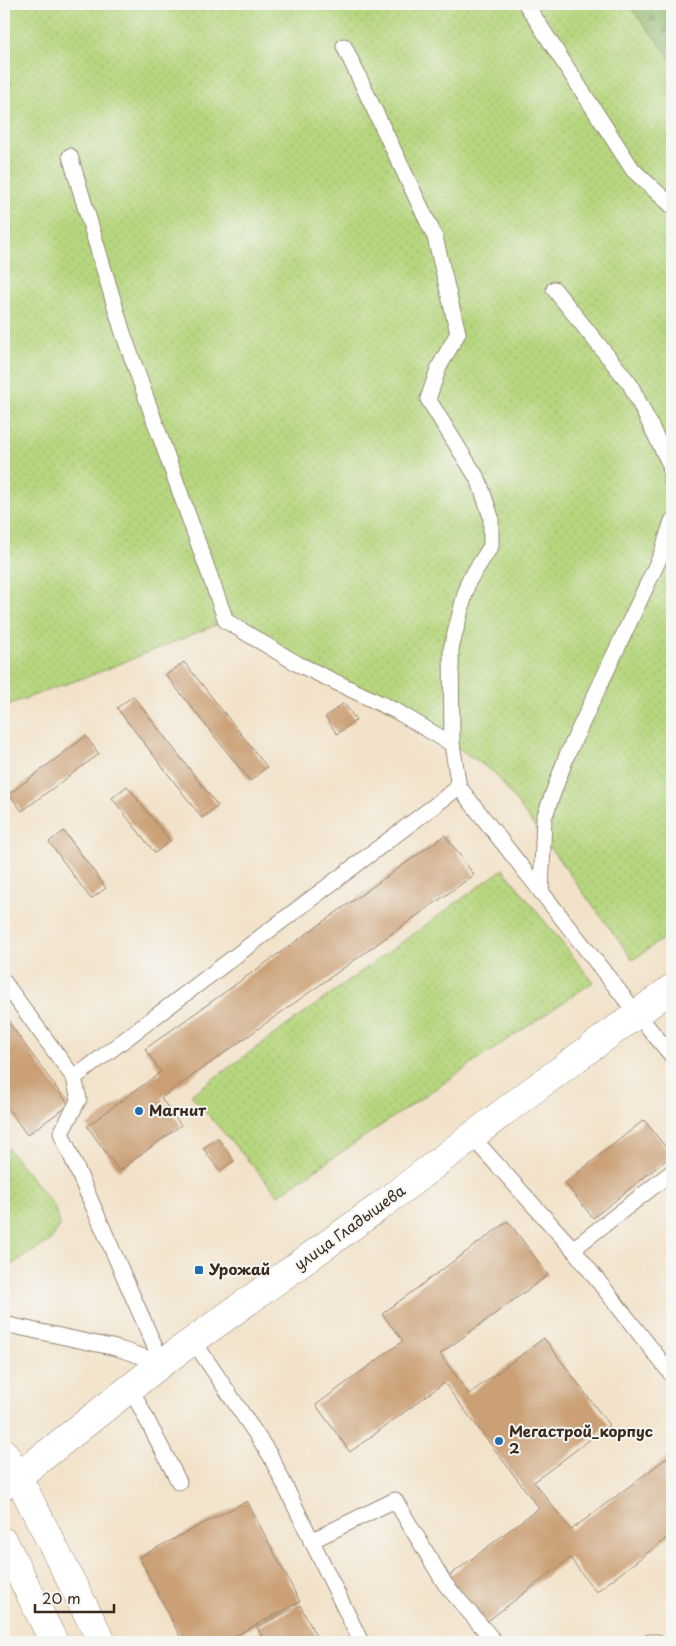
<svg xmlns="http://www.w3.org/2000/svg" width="676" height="1646" viewBox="0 0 676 1646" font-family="'Playpen Sans',sans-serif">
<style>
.grass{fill:url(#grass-dots);stroke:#78804e}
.forest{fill:url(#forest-firs);stroke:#667046}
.building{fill:#cba076}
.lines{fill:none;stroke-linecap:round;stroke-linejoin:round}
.service-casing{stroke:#968674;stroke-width:17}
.primary-casing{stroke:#968674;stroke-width:29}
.service{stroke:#fff;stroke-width:15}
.primary{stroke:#fff;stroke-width:28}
.poi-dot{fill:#1f6fb2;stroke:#f6f6f2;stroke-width:2}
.labels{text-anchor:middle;stroke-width:4;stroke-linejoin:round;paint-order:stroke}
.poi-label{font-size:15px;font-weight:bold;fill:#3b2a1e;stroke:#f6f6f2;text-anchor:start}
.street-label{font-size:15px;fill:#3b2a1e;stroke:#f6f6f2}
</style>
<defs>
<pattern id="grass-dots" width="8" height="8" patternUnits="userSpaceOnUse" patternTransform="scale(1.25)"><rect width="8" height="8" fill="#b6d67e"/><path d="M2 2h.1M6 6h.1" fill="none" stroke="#9db86c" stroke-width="1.8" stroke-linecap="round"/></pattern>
<pattern id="forest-firs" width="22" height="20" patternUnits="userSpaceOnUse" patternTransform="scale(1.25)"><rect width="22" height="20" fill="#90b76d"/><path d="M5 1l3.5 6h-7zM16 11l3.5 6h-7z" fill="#779559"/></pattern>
</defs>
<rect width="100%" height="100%" fill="#f6f6f2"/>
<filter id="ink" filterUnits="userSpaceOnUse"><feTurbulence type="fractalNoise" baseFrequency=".02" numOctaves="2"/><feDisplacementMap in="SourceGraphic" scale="10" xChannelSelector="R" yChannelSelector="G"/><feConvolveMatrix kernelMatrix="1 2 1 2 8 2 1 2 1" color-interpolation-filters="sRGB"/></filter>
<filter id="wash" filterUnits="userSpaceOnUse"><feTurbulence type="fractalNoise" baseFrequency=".0096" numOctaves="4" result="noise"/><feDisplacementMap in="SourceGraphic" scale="20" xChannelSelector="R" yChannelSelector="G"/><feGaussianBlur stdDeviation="1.12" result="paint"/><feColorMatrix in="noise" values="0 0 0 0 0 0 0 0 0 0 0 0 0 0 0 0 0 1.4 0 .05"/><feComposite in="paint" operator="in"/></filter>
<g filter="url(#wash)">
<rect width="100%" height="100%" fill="#f2e2c9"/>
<!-- grass -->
<g class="grass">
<polygon points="4,4 628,4 672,60 672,932 633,960 495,773 452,744 226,621 92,675 4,706"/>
<polygon points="503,869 593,982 278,1195 191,1095"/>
<polygon points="4,1144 54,1206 60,1226 50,1241 4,1269"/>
</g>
<!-- forest -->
<polygon class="forest" points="628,4 672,4 672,60"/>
<g id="blocks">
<!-- building -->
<g class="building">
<polygon points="184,662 267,767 250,781 166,675"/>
<polygon points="133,696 218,806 202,818 117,708"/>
<polygon points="344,703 356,720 337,734 325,717"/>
<polygon points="86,736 99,754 22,811 9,794"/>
<polygon points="127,786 170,841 155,853 112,798"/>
<polygon points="64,831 106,888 91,899 49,842"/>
<polygon points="445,835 474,875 161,1098 181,1125 119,1171 87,1126 161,1072 145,1049"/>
<polygon points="4,1016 69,1105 27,1135 4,1103"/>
<polygon points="644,1120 672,1155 593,1218 565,1183"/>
<polygon points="218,1138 234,1161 219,1171 203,1148"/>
<polygon points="508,1221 548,1275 440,1354 469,1394 544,1338 609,1425 534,1482 571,1530 672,1454 672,1534 596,1592 570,1558 485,1623 449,1576 539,1508 444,1383 350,1452 316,1405 403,1341 382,1314"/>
<polygon points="247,1501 300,1602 223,1642 183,1642 139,1557"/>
<polygon points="300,1605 319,1642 265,1642 257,1627"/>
</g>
</g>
</g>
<g filter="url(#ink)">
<use href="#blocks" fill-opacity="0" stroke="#968674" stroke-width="1"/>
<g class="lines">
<defs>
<g id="service">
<polyline points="526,4 633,170 672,206"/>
<polyline points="344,46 435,237 458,333 439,367 428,399 479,481 491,517 491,546 468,582 451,649 452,744 459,787"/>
<polyline points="70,156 123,333 226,621 298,664 396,711 452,744"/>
<polyline points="554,289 630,384 670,465 672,482"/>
<polyline points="541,892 544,818 567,755 661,555 672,521"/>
<polyline points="4,982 74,1078"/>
<polyline points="472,1137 573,1249 672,1375"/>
<polyline points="573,1249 672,1172"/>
<polyline points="4,1324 116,1348 162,1363 61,1133 79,1099 74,1078 459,787 637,1014 672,1056"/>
<polyline points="193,1340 270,1455 361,1642"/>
<polyline points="130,1387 179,1482"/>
<polyline points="311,1541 395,1500 445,1584 495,1642"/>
<polyline points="650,1642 657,1642"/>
</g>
<g id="primary">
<polyline points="4,1453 18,1477 102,1642"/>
<polyline points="4,1486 30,1467 162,1363 379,1207 513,1105 672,988"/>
<polyline points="4,1542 54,1642"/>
</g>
</defs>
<!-- service casing -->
<use href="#service" class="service-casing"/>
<!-- primary casing -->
<use href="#primary" class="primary-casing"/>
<!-- service -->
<use href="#service" class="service"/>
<!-- primary -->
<use href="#primary" class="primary"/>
</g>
</g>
<!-- markers -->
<g class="poi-dot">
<circle cx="139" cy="1111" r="5"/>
<rect x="194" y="1265" width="10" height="10" rx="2.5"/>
<circle cx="499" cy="1441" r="5"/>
</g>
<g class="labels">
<!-- poi labels -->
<g class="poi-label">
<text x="149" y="1116">Магнит</text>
<text x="209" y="1275">Урожай</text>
<text x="509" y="1437">Мегастрой_корпус<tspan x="509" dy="17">2</tspan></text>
</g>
<!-- street labels -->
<g class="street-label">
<text transform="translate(350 1228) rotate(-36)" y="5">улица Гладышева</text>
</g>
</g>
<!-- margin -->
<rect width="676" height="1646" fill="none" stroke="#f6f6f2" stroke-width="20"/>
<!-- scale -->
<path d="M35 1604v8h79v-8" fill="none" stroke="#3b2a1e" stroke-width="2.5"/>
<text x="42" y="1604" font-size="15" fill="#3b2a1e" stroke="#f6f6f2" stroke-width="4" paint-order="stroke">20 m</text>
</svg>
